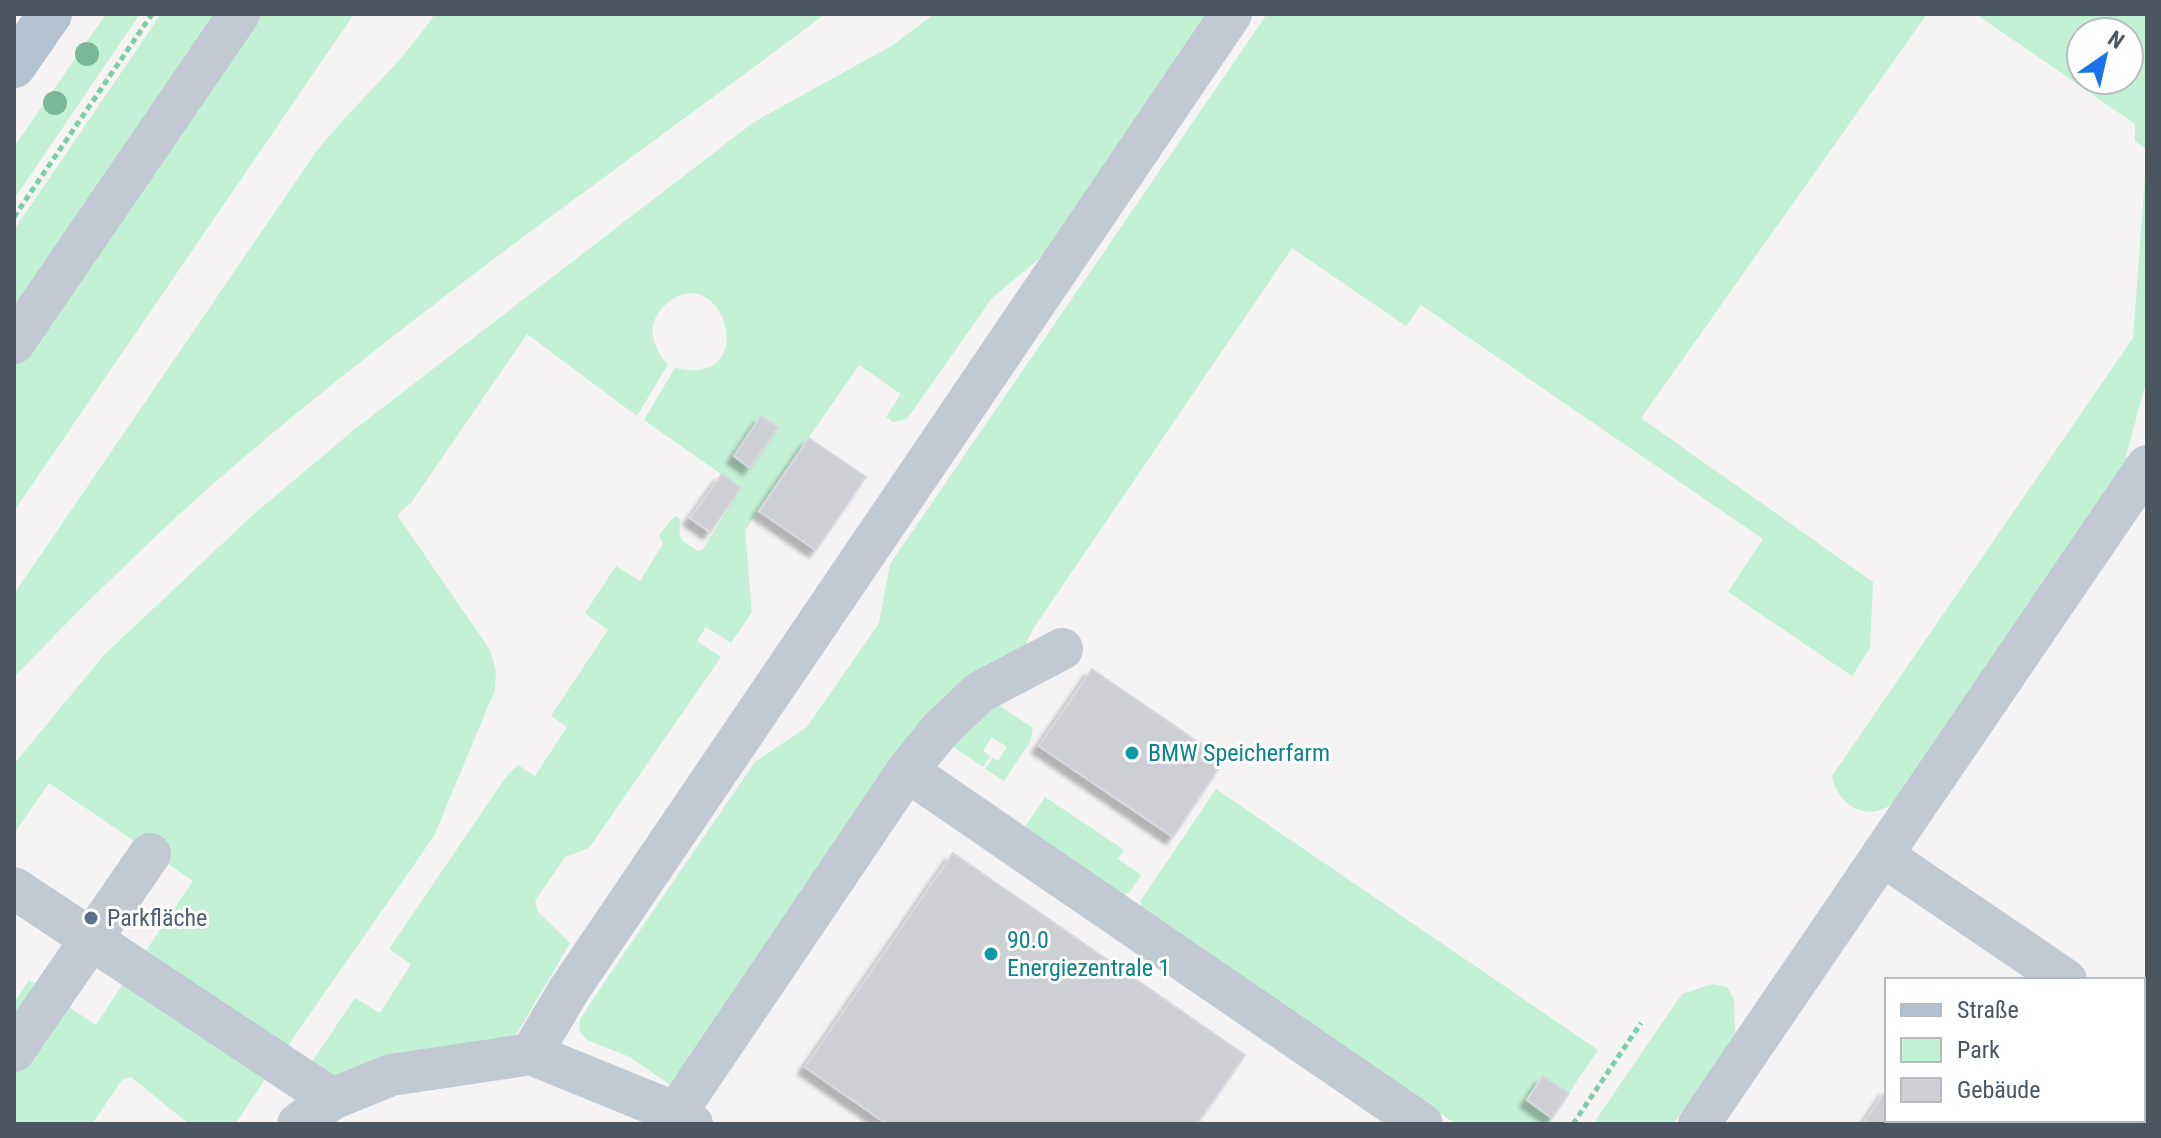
<svg xmlns="http://www.w3.org/2000/svg" width="2161" height="1138" viewBox="0 0 2161 1138" font-family="'Roboto Condensed',sans-serif">
<style>
.green{fill:#c3f1d5;fill-rule:evenodd}
.building{fill:#cdcfd5;stroke:#d7d9de;stroke-width:2;filter:url(#shadow)}
.lines{fill:none;stroke-linecap:round;stroke-linejoin:round}
.path{stroke:#7ad0a6;stroke-width:5;stroke-dasharray:6 4;stroke-linecap:butt}
.minor{stroke:#c1cad2;stroke-width:42}
.major{stroke:#b3c2d1;stroke-width:44}
.tree{fill:#7bb799}
.culture-dot{fill:#0f9aa8;stroke:#fff;stroke-width:3}
.service-dot{fill:#5c6f8a;stroke:#fff;stroke-width:3}
.labels{text-anchor:middle;stroke-width:6;stroke-linejoin:round;paint-order:stroke}
.culture-label{font-size:24px;fill:#0d838f;stroke:#fff;text-anchor:start}
.service-label{font-size:24px;fill:#4e5e75;stroke:#fff;text-anchor:start}
</style>
<defs>
<filter id="shadow"><feDropShadow dx="-7" dy="7" stdDeviation="2" flood-color="#0004"/></filter>
</defs>
<rect width="100%" height="100%" fill="#f5f3f3"/>
<!-- green -->
<g class="green">
<polygon points="106,14 140,14 14,199 14,147"/>
<polygon points="161,14 354,14 14,511 14,230"/>
<path d="M 435,14 L 825,14 C 617,170 401,319 205,491 C 139,550 76,613 14,677 L 14,594 L 316,152 C 354,104 401,65 435,14 Z"/>
<path d="M 934,14 L 1208,14 L 1046,253 L 992,298 L 907,419 L 893,422 L 886,417 L 901,394 L 859,365 L 758,511 L 745,531 L 752,612 L 731,643 L 706,627 L 697,641 L 721,657 L 589,848 L 565,857 L 535,901 L 538,912 L 570,943 L 516,1035 L 509,1042 L 297,1101 L 289,1096 L 355,998 L 380,1013 L 411,964 L 389,949 L 508,774 L 518,765 L 535,776 L 567,727 L 551,716 L 608,630 L 585,613 L 616,566 L 640,581 L 663,544 L 659,535 L 675,516 L 680,519 C 679,541 678,538 698,551 L 703,549 L 741,488 L 644,420 L 675,368 C 764,390 723,253 665,305 C 646,322 651,348 668,364 L 637,416 L 527,334 L 411,503 L 397,515 L 490,650 L 496,671 L 495,690 L 434,836 L 286,1048 L 143,955 L 193,881 L 49,783 L 14,834 L 14,764 L 105,654 L 254,514 L 355,429 L 754,122 L 893,45 Z"/>
<polygon points="1267,14 1927,14 1641,418 1873,582 1870,648 1852,676 1728,592 1763,539 1421,305 1406,326 1292,248 1033,629 1024,648 673,1087 630,1057 587,1040 579,1031 580,1020 591,1002 755,762 807,727 879,623 890,564"/>
<path d="M 1976,14 L 2147,14 L 2147,378 L 2126,457 L 2130,460 L 1899,798 C 1873,824 1840,811 1832,776 L 2133,338 L 2147,150 L 2135,141 L 2135,124 ZM 2081,32 L 2129,32 L 2129,80 L 2081,80 Z"/>
<polygon points="991,700 1033,728 1030,742 1004,781 985,769 993,758 998,761 1007,747 992,737 983,751 990,756 983,767 943,740"/>
<polygon points="1216,789 1598,1050 1548,1124 1456,1124 1141,907 1141,900"/>
<polygon points="1045,797 1124,850 1118,859 1141,875 1130,892 1121,896 1023,830"/>
<polygon points="29,980 96,1025 124,982 266,1078 235,1124 189,1124 131,1077 122,1080 92,1124 14,1124 14,1003"/>
<polygon points="1713,984 1727,987 1734,999 1735,1037 1673,1124 1593,1124 1682,994"/>
</g>
<!-- building -->
<g class="building">
<polygon points="761,416 778,427 750,468 734,456"/>
<polygon points="809,438 866,477 816,550 759,511"/>
<polygon points="722,474 741,488 710,532 690,518"/>
<polygon points="1092,669 1224,760 1173,837 1039,746"/>
<polygon points="953,853 1245,1055 1197,1124 887,1124 805,1067"/>
<polygon points="1543,1076 1569,1093 1552,1118 1527,1100"/>
<polygon points="1887,1089 1887,1120 2091,1120 2096,1124 1863,1124"/>
</g>
<g class="lines">
<!-- path -->
<g class="path">
<polyline points="14,217 152,14"/>
<polyline points="1573,1124 1641,1023"/>
</g>
<!-- minor -->
<g class="minor">
<polyline points="14,343 239,14"/>
<polyline points="907,771 940,730 980,692 1062,649"/>
<polyline points="1882,855 2066,980"/>
<polyline points="14,888 332,1099"/>
<polyline points="2143,1033 2147,1035"/>
<polyline points="14,1051 150,854"/>
<polyline points="531,1054 569,990 1231,14"/>
<polyline points="676,1113 907,771 1422,1124"/>
<polyline points="298,1124 332,1099 391,1075 531,1054 676,1113 692,1124"/>
<polyline points="1699,1124 2147,466"/>
</g>
<!-- major -->
<polyline class="major" points="14,66 50,14"/>
</g>
<!-- trees -->
<g class="tree">
<circle cx="87" cy="54" r="12"/>
<circle cx="55" cy="103" r="12"/>
</g>
<!-- markers -->
<g class="culture-dot">
<circle cx="1132" cy="753" r="8"/>
<circle cx="991" cy="954" r="8"/>
</g>
<circle class="service-dot" cx="91" cy="918" r="8"/>
<g class="labels">
<!-- culture labels -->
<g class="culture-label">
<text x="1148" y="761">BMW Speicherfarm</text>
<text x="1007" y="948">90.0<tspan x="1007" dy="28">Energiezentrale 1</tspan></text>
</g>
<!-- service labels -->
<g class="service-label">
<text x="107" y="926">Parkfläche</text>
</g>
</g>
<!-- border -->
<rect width="2161" height="1138" fill="none" stroke="#4a5661" stroke-width="32"/>
<!-- legend -->
<rect x="1885" y="978" width="260" height="144" fill="#ffffff" stroke="#b7bbc0" stroke-width="2"/>
<rect x="1901" y="1004" width="40" height="12" fill="#b3c2d1" stroke="#b7bbc0" stroke-width="2"/>
<text x="1957" y="1018" font-size="24" fill="#4a5661">Straße</text>
<rect x="1901" y="1038" width="40" height="24" fill="#c3f1d5" stroke="#b7bbc0" stroke-width="2"/>
<text x="1957" y="1058" font-size="24" fill="#4a5661">Park</text>
<rect x="1901" y="1078" width="40" height="24" fill="#cdcfd5" stroke="#b7bbc0" stroke-width="2"/>
<text x="1957" y="1098" font-size="24" fill="#4a5661">Gebäude</text>
<!-- north arrow -->
<g transform="translate(2105 56) rotate(34)"><circle r="38" fill="#ffffff" stroke="#b7bbc0" stroke-width="2"/>
<path d="M0-6L14 30L0 20L-14 30Z" fill="#1a73e8"/>
<text y="-12" font-size="22" font-weight="bold" text-anchor="middle" fill="#4a5661">N</text>
</g>
</svg>
